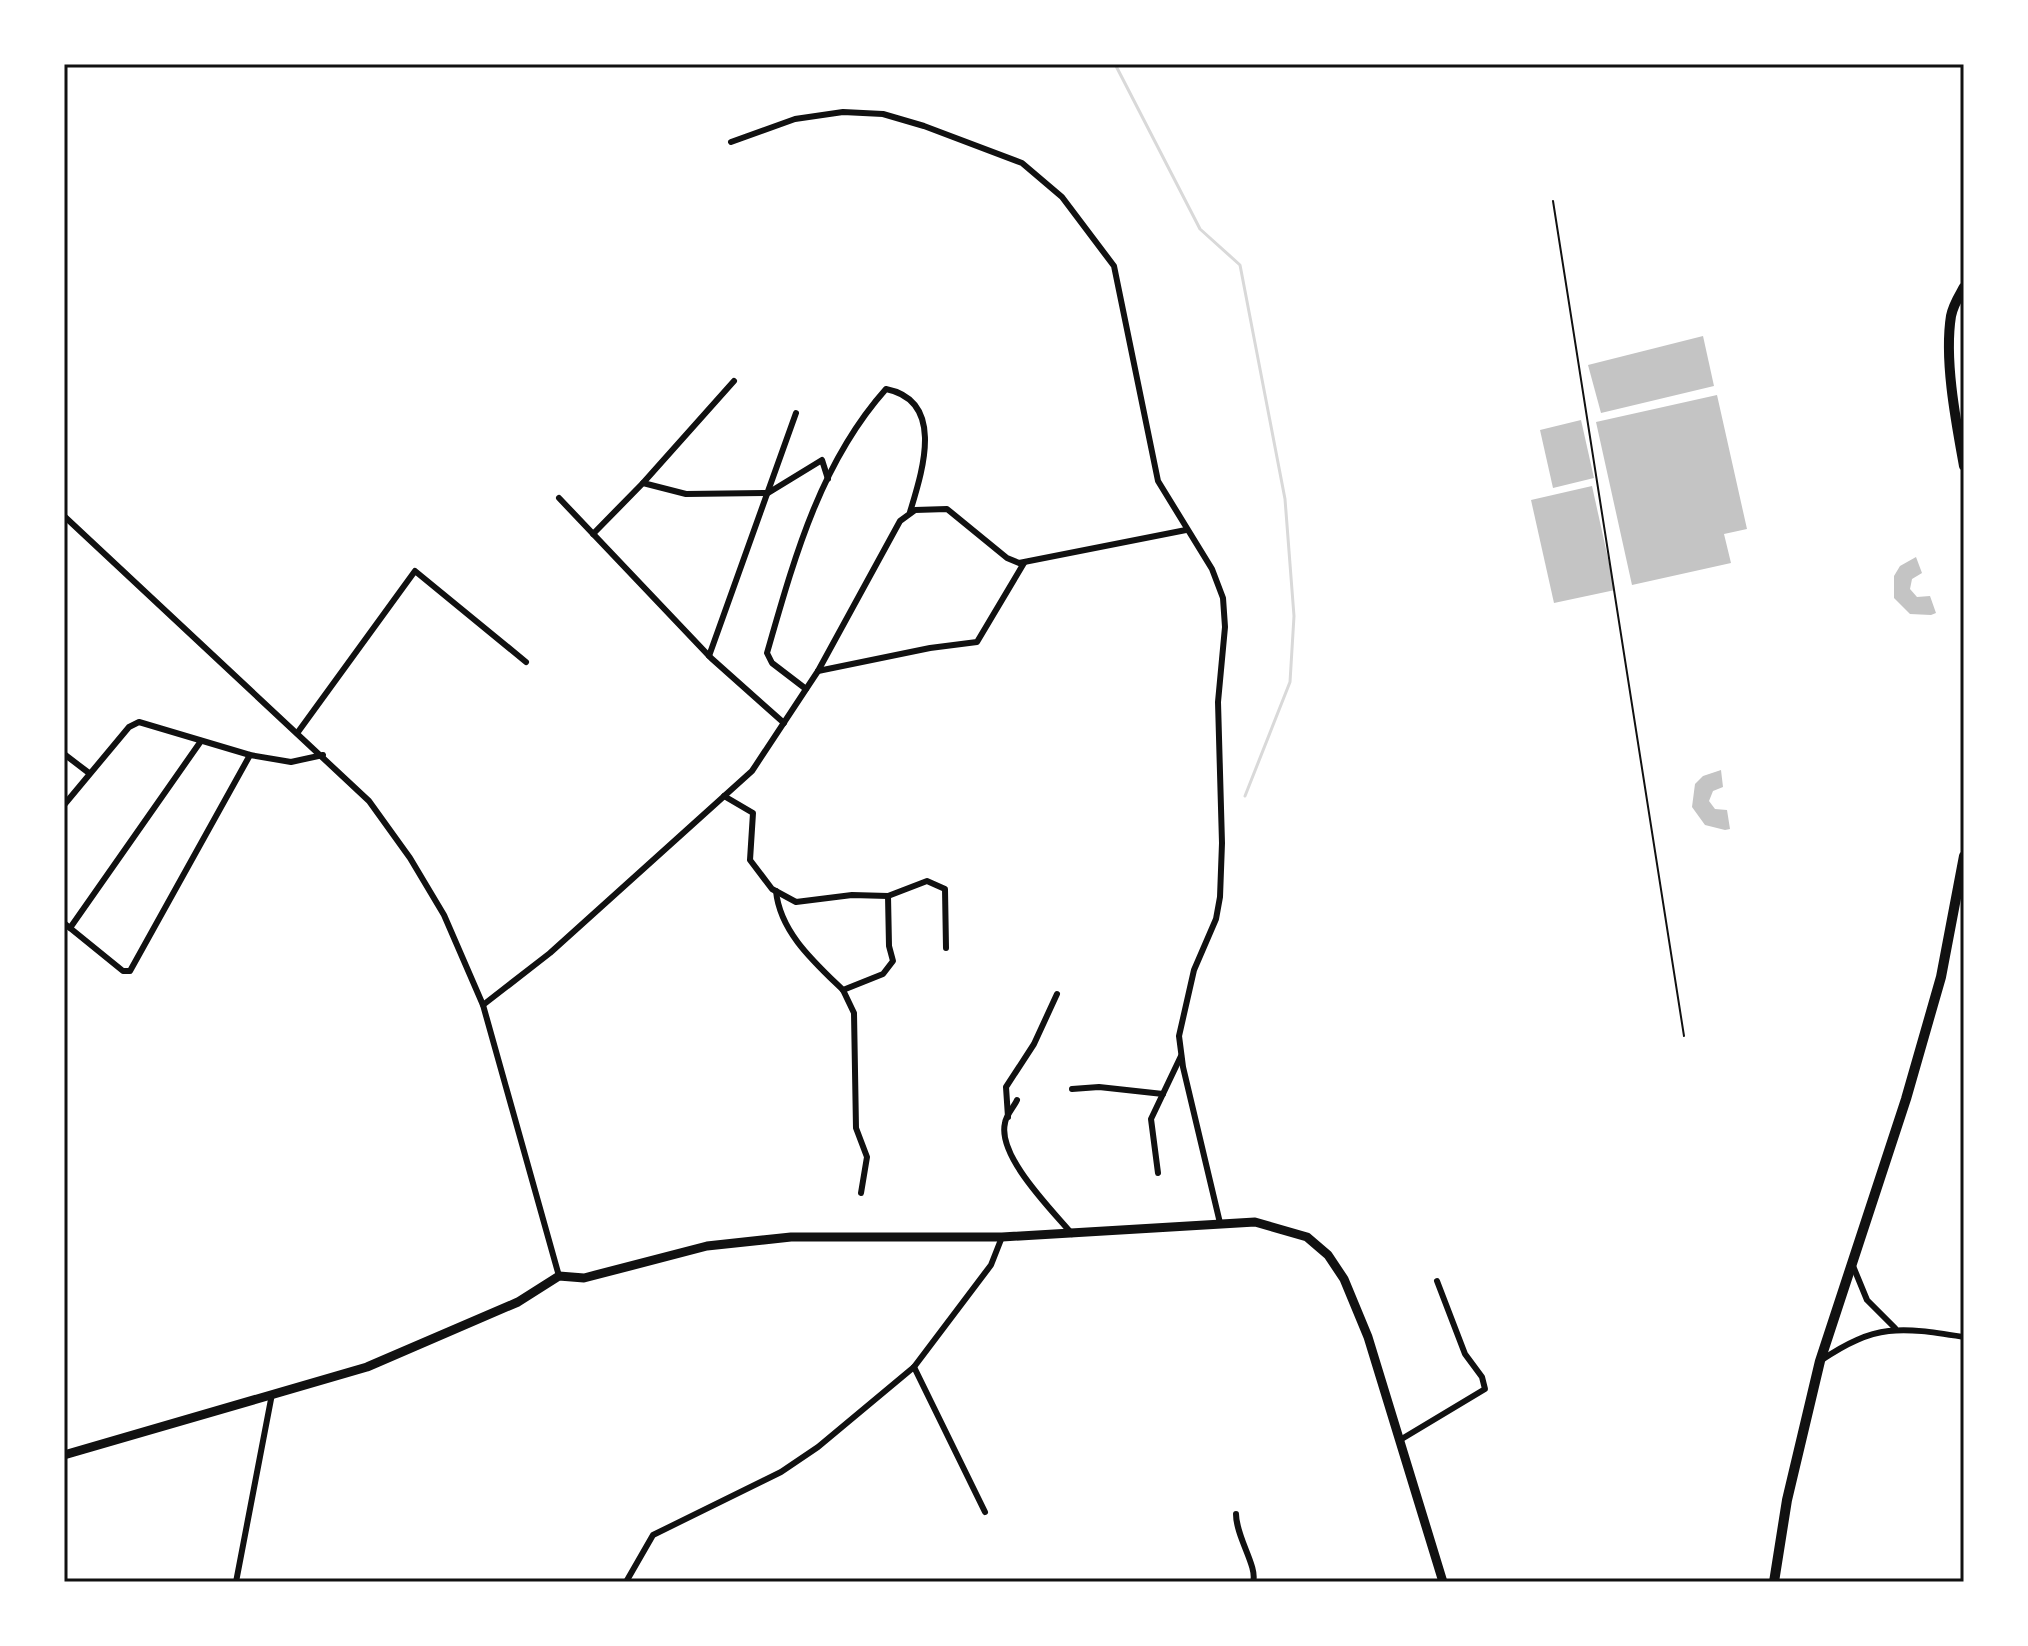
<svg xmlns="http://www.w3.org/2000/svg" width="2028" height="1646" viewBox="0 0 2028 1646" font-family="'Archivo Narrow',sans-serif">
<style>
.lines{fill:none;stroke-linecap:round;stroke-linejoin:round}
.stream{stroke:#d9d9d9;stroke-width:3}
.building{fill:#c4c4c4}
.path{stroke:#111;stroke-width:2}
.minor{stroke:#111;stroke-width:6}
.secondary{stroke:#111;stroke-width:9}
.primary{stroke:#111;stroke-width:10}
.neatline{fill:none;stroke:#111;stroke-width:3}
</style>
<rect width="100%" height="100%" fill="#fff"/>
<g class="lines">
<!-- stream -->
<polyline class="stream" points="1115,64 1200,229 1240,265 1285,499 1294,616 1290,682 1245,796"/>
</g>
<!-- building -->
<g class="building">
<polygon points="1703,336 1714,386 1601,413 1588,365"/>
<polygon points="1717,395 1747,529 1724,534 1731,563 1632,585 1596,422"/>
<polygon points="1581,420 1594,478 1553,488 1540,430"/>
<polygon points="1592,486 1615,590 1554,603 1531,500"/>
<polygon points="1916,557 1922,573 1912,579 1910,589 1917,597 1930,596 1936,613 1931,615 1910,614 1894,598 1894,576 1900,566"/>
<polygon points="1721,770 1723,787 1713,791 1709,801 1715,809 1727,810 1730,829 1725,830 1705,825 1692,807 1695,784 1703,776"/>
</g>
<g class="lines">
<!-- path -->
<polyline class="path" points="1553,201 1684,1036"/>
<!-- minor -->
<g class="minor">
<polyline points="731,142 795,119 843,112 883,114 924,126 1022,163 1062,197 1114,266 1158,481 1212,569 1223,598 1225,627 1218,702 1222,843 1220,897 1216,919 1194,970 1179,1036 1183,1067 1220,1223"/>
<polyline points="643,483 734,381"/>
<polyline points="559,498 711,658 784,723"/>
<polyline points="64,516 369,801 410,858 444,915 483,1005 559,1276"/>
<polyline points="593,534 643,483 686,494 768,493 822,460 828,479"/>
<polyline points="709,656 796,413"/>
<polyline points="818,671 930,648 977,642 1024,563"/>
<path d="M 806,689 L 772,663 L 767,653 C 794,559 820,463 886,389 C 946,401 922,472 910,512"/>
<polyline points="298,732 415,571 526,662"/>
<polyline points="64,754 89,773"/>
<polyline points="724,796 753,813 750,860 772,889 796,902 852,895 888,896 927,881 945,889 946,948"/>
<polyline points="64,805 129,727 139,722 250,755 291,762 323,755"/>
<path d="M 776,891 C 780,932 814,962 843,990 L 883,974 L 893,961 L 889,946 L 888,896"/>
<polyline points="64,923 70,928 201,741"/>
<polyline points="70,928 123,971 130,971 250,755"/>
<polyline points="843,990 854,1013 856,1128 867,1157 861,1193"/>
<polyline points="483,1005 550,953 752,771 818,671 900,521 915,510 947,509 1007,558 1019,563 1186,530"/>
<polyline points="1072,1089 1099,1087 1163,1094"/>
<path d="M 1017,1100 C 1014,1107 1006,1115 1005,1123 C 997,1156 1052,1210 1072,1234"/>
<polyline points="1008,1117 1006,1087 1034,1044 1057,994"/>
<polyline points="1158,1173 1151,1119 1181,1056"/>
<polyline points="1853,1266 1867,1300 1895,1328"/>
<path d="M 1820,1361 C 1876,1323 1900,1327 1964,1337"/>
<polyline points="914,1367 985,1512"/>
<polyline points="1400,1440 1485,1389 1482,1377 1465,1354 1437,1281"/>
<path d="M 1236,1514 C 1236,1537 1258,1567 1253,1582"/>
<polyline points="236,1582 272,1394"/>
<polyline points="626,1582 653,1535 781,1472 818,1447 914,1367 991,1265 1002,1237"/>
</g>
<!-- secondary -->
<polyline class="secondary" points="64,1455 367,1367 518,1302 559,1276 584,1278 707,1246 791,1237 1002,1237 1255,1222 1307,1237 1328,1255 1344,1279 1368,1337 1443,1582"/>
<!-- primary -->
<g class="primary">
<path d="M 1964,287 C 1959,296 1953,305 1951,316 C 1944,360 1956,422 1964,466"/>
<polyline points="1774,1582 1787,1500 1820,1361 1906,1099 1941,977 1964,856"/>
</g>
</g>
<!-- border -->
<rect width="2028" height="1646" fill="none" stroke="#ffffff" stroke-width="132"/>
<rect x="66" y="66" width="1896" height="1514" class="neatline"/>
</svg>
